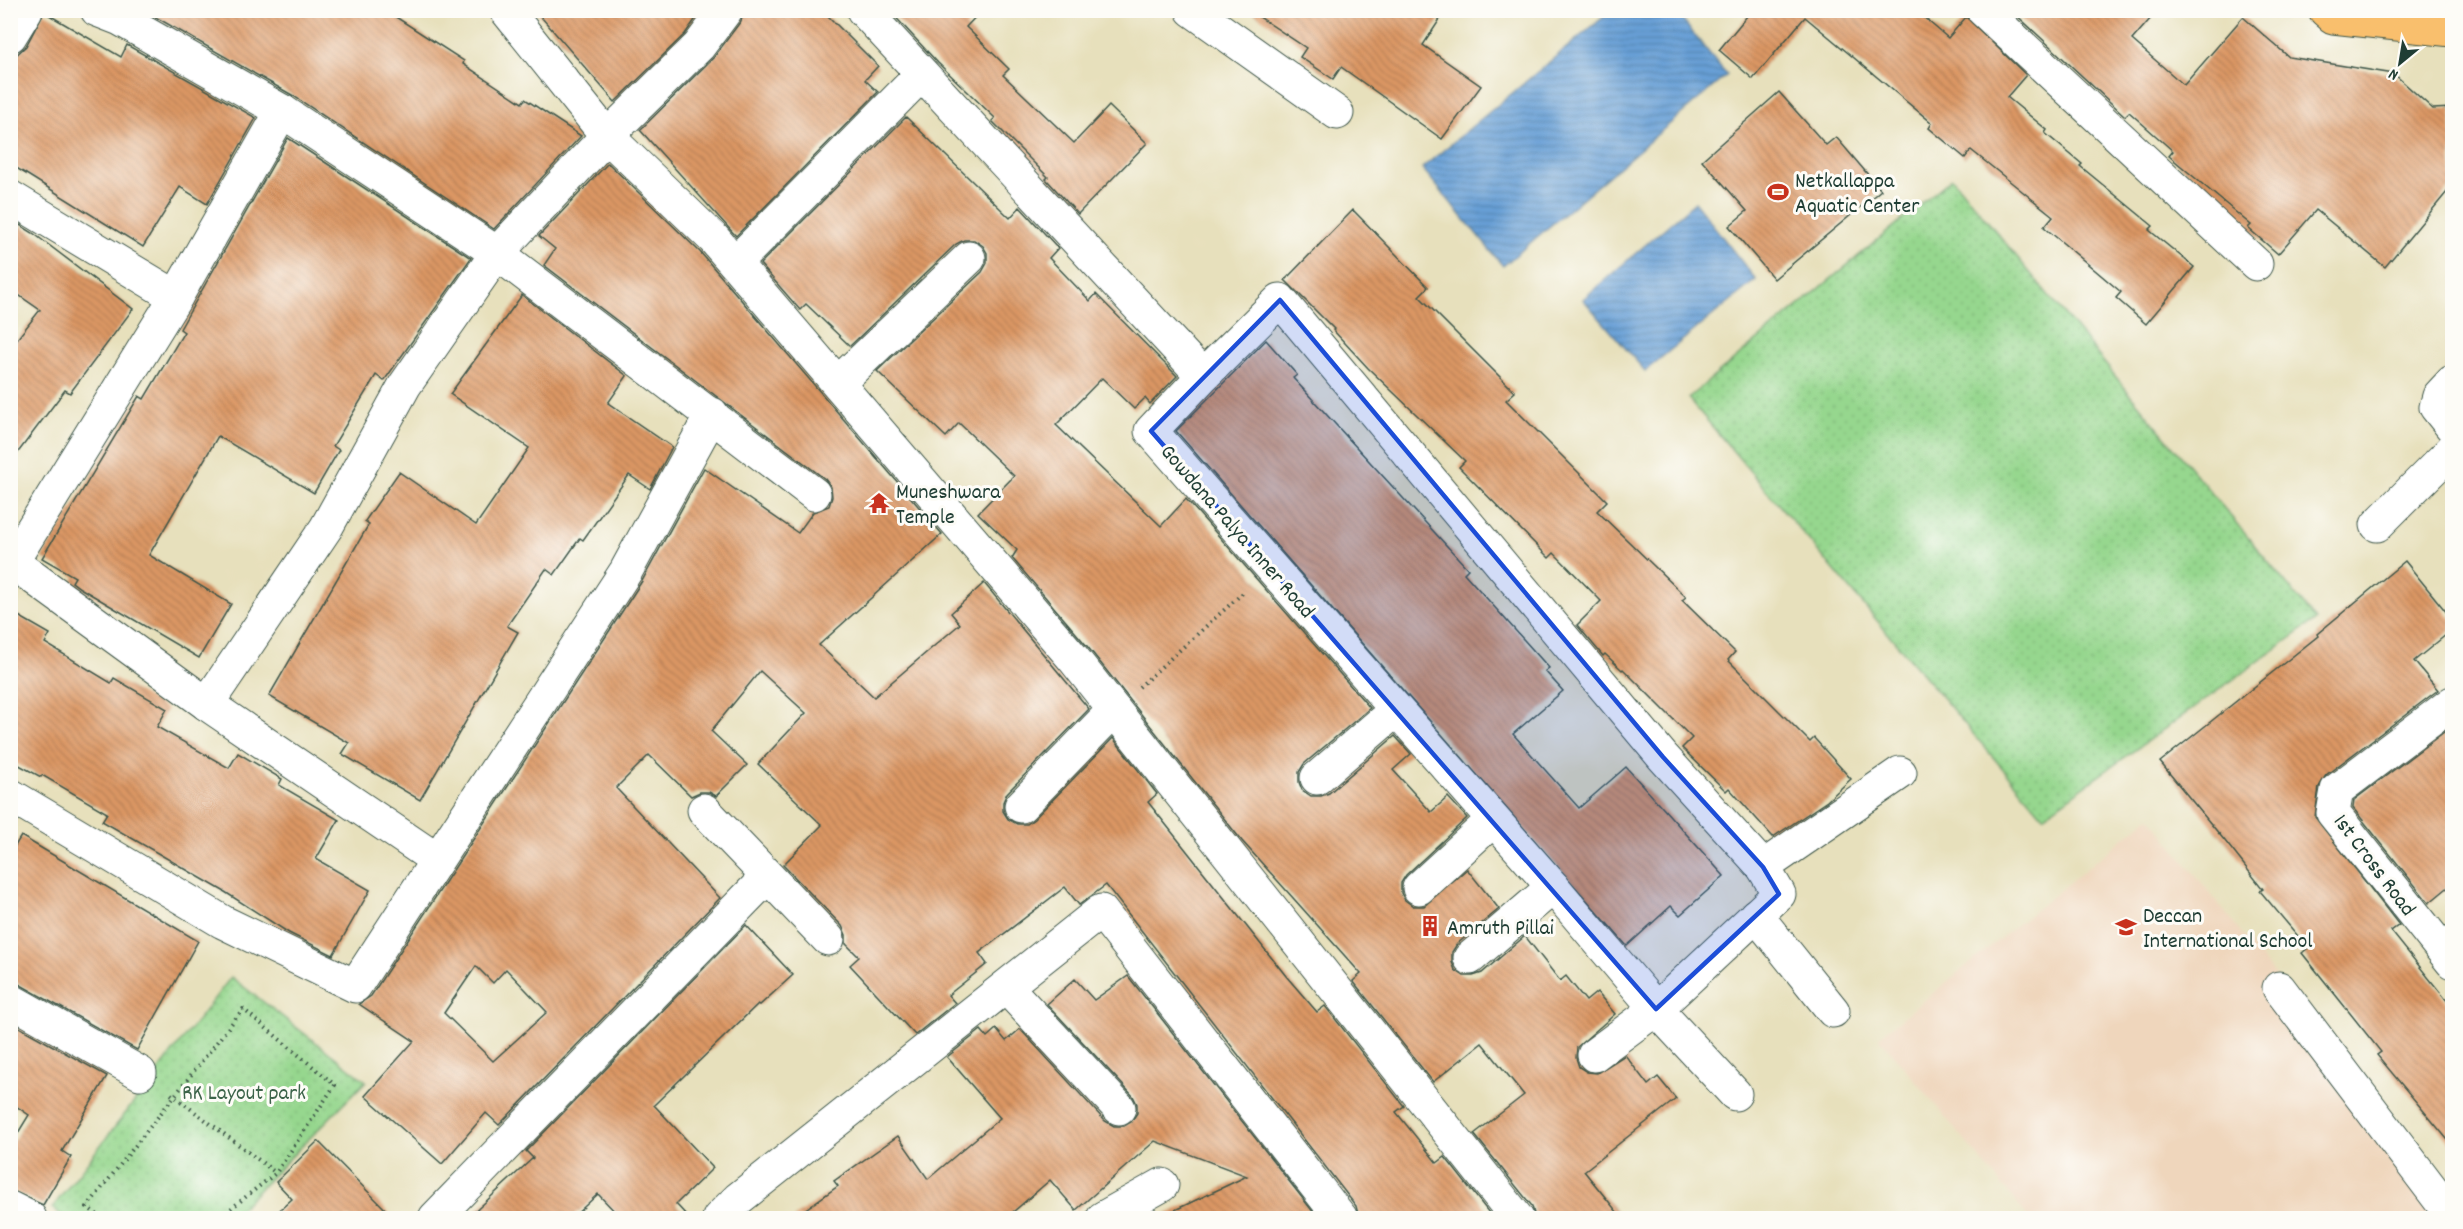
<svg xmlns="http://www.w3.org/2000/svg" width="2463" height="1229" viewBox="0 0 2463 1229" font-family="Dekko,sans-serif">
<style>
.built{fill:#efd6bc}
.park{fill:url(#park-dots);stroke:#5a8a61;stroke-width:1.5}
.water{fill:url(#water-rules);stroke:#436e85;stroke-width:1.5}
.building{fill:url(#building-back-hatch);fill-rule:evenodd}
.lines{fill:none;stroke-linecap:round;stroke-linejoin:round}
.minor-casing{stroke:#3d5548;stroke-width:35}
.major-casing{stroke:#3d5548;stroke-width:35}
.path{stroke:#3d5548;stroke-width:4;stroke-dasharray:1.5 4.5;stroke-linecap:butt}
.minor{stroke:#fff;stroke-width:33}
.major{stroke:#f9bf6d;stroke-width:33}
.marked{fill:#1d4ed8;fill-opacity:0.2;stroke:#1d4ed8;stroke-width:4.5;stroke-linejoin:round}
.labels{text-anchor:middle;stroke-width:6;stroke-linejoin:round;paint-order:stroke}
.poi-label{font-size:22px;fill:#1f3d34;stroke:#fdfcf7;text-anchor:start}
.street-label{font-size:22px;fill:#1f3d34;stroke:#fdfcf7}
.park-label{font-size:22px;fill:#3d644a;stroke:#fdfcf7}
</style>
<defs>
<pattern id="park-dots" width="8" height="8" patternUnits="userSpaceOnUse" patternTransform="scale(1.5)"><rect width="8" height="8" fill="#96d78e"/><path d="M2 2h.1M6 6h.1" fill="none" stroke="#81b97b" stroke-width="1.8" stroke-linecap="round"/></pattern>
<pattern id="water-rules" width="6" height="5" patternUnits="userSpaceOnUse" patternTransform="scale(1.5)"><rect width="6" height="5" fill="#679fd6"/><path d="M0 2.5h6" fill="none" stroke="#5483ae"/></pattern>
<pattern id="building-back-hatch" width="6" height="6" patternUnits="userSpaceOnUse" patternTransform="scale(1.5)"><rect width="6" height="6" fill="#dc9764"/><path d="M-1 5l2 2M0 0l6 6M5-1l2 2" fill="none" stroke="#b27c53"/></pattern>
</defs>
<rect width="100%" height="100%" fill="#fdfcf7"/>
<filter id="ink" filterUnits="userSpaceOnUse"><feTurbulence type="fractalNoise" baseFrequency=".0167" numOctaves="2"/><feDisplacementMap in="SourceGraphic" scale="12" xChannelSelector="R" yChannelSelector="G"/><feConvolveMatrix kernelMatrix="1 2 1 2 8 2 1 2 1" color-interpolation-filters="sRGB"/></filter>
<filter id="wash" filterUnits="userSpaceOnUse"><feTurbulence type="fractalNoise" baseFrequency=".008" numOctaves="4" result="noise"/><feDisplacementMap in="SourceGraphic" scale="24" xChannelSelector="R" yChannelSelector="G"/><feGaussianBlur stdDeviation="1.35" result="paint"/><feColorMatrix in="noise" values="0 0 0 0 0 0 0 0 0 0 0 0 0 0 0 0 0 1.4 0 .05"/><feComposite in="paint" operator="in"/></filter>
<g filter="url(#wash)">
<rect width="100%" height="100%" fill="#e7e0bc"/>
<!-- built -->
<polygon class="built" points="2150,817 2452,1200 2452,1218 2029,1218 1879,1037"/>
<!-- park -->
<g class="park">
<polygon points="1952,178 2316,620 2043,816 1688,398"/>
<polygon points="231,977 366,1081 231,1218 66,1218 52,1208"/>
</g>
<!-- water -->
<g class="water">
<polygon points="1612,10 1675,11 1727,75 1503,266 1422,168"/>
<polygon points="1695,202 1756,280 1645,371 1583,299"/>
</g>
<g id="blocks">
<!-- building -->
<g class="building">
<polygon points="385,10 464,61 463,64 522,103 525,99 581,136 494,229 292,95 145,11"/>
<polygon points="535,10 702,10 685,34 615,102"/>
<polygon points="744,10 822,10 878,66 865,80 878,92 736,236 640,130 714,57 741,21"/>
<polygon points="889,10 982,10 966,27 1009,69 1003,75 1074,143 1109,106 1147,143 1078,214 1046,179 1048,177 992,121 995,118 938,63"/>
<polygon points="1249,10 1446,10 1423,45 1481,86 1442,139 1341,67 1333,79 1300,57 1306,48"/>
<polygon points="1752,10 1915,10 1948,38 1966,17 2026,75 2007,97 2047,130 2045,133 2082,164 2080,166 2153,226 2149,230 2194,267 2146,324 2116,298 2121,292 2044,227 2053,216 1971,150 1965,158 1929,128 1932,123 1805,17 1753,79 1719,50"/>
<polygon points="2011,10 2158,10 2132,40 2184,85 2243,17 2289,57 2394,74 2433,109 2452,108 2452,186 2385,267 2316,210 2278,254 2248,228 2251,225 2169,156 2173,151 2129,112 2125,116"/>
<polygon points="44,12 121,57 127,45 256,118 207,204 180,187 143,247 10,164 10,61 26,46"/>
<polygon points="1779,92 1826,145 1836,137 1881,190 1774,279 1729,226 1747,211 1702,160"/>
<polygon points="906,117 1010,218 1020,207 1058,248 1049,258 1090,301 1096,294 1177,376 1150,404 1145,398 1134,409 1102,378 1056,425 1161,526 1186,499 1370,708 1304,764 1299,772 1299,782 1302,790 1311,796 1321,796 1329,793 1395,736 1411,754 1393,770 1431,812 1448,797 1467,818 1406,875 1401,883 1401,893 1405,900 1413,906 1424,906 1467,869 1499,909 1457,944 1452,952 1452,962 1455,970 1464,976 1473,976 1482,973 1525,936 1560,981 1566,976 1586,1001 1597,992 1615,1014 1577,1047 1576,1058 1579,1067 1587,1072 1597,1073 1625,1055 1648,1085 1658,1077 1676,1099 1584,1171 1622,1218 1535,1218 1532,1206 1474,1134 1524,1095 1482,1043 1433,1082 1353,981 1361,974 1242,841 1087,646 1012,558 1017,550 978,513 1014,476 959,423 946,437 877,371 982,272 987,263 987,253 983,246 974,240 964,240 956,244 850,346 806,304 800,310 760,264"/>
<polygon points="288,138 471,258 384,381 376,375 333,446 339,450 314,493 218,436 149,555 231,604 199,658 80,588 72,582 75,577 42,558 139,396 144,399 184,332 180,329"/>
<path d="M 608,163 L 700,252 L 942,534 L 819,645 L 874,697 L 960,624 L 951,613 L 984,583 L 1089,709 L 1007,793 L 1003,802 L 1003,811 L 1008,819 L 1017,824 L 1027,824 L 1034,819 L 1113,738 L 1157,794 L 1148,802 L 1286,976 L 1317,1012 L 1325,1006 L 1404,1106 L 1396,1112 L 1437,1163 L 1445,1157 L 1493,1218 L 1359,1218 L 1356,1206 L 1106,885 L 1079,905 L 1065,887 L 979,953 L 987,964 L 948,995 L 955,1003 L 915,1035 L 850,965 L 859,957 L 846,944 L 846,935 L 842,926 L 783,865 L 822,825 L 758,764 L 806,713 L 760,671 L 711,731 L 747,765 L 716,796 L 709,792 L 700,792 L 691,796 L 649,755 L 616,788 L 720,898 L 499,1125 L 486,1113 L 442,1164 L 365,1096 L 414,1041 L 359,1004 L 371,996 L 642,581 L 704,468 L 798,533 L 813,512 L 829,506 L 832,497 L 831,487 L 825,479 L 544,265 L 555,249 L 539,236 ZM 476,966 L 493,983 L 506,969 L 547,1012 L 493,1061 L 444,1013 Z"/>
<polygon points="1353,210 1428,287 1419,296 1515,392 1506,400 1607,501 1597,511 1686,597 1682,600 1735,652 1728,660 1810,742 1814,738 1851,779 1827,801 1773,837 1729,788 1726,791 1682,748 1692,738 1623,669 1622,670 1605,654 1603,656 1577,625 1601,601 1554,553 1549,558 1459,467 1465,461 1368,368 1333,330 1334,329 1285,280"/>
<polygon points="10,219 33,233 133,309 70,393 65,390 10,463 10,348 40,310 10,289"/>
<polygon points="522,295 627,376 608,403 672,447 650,489 629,475 583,540 580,538 554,575 546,569 507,626 518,632 420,800 342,754 349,743 269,696 369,524 365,521 399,472 476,525 529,448 450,394"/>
<polygon points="1266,340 1297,375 1293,378 1468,569 1464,573 1549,668 1545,671 1563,691 1513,734 1579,808 1626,767 1724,876 1680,915 1671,906 1627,946 1176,431"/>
<polygon points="2405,561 2452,619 2452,630 2414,661 2438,690 2326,775 2319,787 2315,817 2399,925 2391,931 2452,1007 2452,1145 2377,1055 2381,1052 2302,953 2308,948 2260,891 2263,889 2225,841 2160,762 2318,636 2317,634"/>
<polygon points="10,611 50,634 45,643 111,683 114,678 167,709 157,727 229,768 238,753 282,779 279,785 339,820 316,859 370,890 333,955 289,933 225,892 102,821 107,813 42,775 41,777 10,760"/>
<polygon points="2452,726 2452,884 2429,903 2353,808 2354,800"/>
<polygon points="21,836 198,941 137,1050 19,984 10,981 10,854"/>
<polygon points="746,925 793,975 760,1005 758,1004 654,1105 713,1168 676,1204 689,1218 621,1218 598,1194 572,1218 468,1218 533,1158 526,1151"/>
<polygon points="1128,976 1318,1218 1158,1218 1247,1176 1155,1141 1076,1210 1050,1180 1006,1218 793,1218 838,1186 834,1181 898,1136 928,1179 1000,1118 947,1057 981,1030 987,1037 996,1029 1006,1041 1020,1029 1105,1121 1114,1126 1124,1126 1131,1122 1137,1113 1137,1104 1133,1096 1047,1004 1075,979 1094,1000"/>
<polygon points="10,1022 107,1076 62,1151 71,1157 43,1205 10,1190 10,1146 29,1115 10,1102"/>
<polygon points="318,1141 394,1218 271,1218 292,1199 276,1182"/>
</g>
</g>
</g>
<g filter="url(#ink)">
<use href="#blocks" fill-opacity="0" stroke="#3d5548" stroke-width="1.5"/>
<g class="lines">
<defs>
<g id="minor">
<polyline points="97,10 120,19 282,111 497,253 607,136 699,46 726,10"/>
<polyline points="506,10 607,136 714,239 1073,658 1517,1218"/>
<polyline points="863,10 1203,376 1151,431 1553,887 1656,1009 1779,894 1763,867 1663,757 1280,300 1203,376"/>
<polyline points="1192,10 1337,113"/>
<polyline points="1983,10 2256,264"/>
<polyline points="10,36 26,10"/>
<polyline points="10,197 176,297"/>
<polyline points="735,263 922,74"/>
<polyline points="2452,382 2439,396 2436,407 2452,427"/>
<polyline points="838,383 969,258"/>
<polyline points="2377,525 2452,450"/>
<polyline points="12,562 207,704 437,860"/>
<polyline points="10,565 176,297 282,111"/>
<polyline points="2452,703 2337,790 2333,813 2452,962"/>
<polyline points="207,704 326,528 405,385 497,253 814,494"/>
<polyline points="1317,778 1396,710"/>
<polyline points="10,795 223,922 355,986 626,571 712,414"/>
<polyline points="1021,806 1114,710"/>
<polyline points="704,810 828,939"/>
<polyline points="1763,867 1900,773"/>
<polyline points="1419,888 1493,820"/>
<polyline points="1756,915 1833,1011"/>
<polyline points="1470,958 1553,887"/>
<polyline points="1007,988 1119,1108"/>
<polyline points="2279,988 2452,1216"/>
<polyline points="10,1000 140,1073"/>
<polyline points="1594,1055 1656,1009 1735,1094"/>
<polyline points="10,1208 30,1218"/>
<polyline points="435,1218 767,877"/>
<polyline points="719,1218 738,1199 1101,911 1341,1218"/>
<polyline points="1103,1218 1162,1185"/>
</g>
<polyline id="major" points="2325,10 2333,17 2452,30"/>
</defs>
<!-- minor casing -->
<use href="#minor" class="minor-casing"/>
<!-- major casing -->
<use href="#major" class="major-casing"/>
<!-- path -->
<g class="path">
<polyline points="1139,687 1245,591"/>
<polyline points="171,1094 276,1173"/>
<polyline points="102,1218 87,1207 243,1009 335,1085 276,1173 219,1218"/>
</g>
<!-- minor -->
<use href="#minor" class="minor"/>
<!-- major -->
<use href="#major" class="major"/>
</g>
</g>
<!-- marked area -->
<path class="marked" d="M 1280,300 L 1663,757 L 1763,867 L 1779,894 L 1656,1009 L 1151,431 Z"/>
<!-- icons -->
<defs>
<symbol id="stadium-bare" viewBox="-9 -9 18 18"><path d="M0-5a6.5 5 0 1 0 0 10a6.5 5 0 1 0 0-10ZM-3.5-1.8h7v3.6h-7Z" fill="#c8321e" stroke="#fdfcf7" stroke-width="2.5" paint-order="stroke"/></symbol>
<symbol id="temple-bare" viewBox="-9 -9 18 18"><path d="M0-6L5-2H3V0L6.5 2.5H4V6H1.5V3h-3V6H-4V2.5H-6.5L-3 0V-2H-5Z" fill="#c8321e" stroke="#fdfcf7" stroke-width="2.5" paint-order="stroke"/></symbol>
<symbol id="building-bare" viewBox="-9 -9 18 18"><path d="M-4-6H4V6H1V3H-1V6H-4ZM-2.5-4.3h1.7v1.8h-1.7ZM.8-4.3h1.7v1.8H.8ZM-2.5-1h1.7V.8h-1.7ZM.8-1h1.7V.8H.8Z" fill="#c8321e" stroke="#fdfcf7" stroke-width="2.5" paint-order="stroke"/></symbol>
<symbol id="school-bare" viewBox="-9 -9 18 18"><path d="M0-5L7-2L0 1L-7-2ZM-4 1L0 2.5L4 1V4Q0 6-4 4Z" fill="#c8321e" stroke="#fdfcf7" stroke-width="2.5" paint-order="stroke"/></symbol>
</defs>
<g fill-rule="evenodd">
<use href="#stadium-bare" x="1763" y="177" width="30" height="30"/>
<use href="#temple-bare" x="864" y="488" width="30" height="30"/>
<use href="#building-bare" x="1415" y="911" width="30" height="30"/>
<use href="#school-bare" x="2111" y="912" width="30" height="30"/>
</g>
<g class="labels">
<!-- poi labels -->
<g class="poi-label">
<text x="1795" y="187">Netkallappa<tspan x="1795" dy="25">Aquatic Center</tspan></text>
<text x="896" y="498">Muneshwara<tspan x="896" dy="25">Temple</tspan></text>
<text x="2143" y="922">Deccan<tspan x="2143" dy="25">International School</tspan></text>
<text x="1447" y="934">Amruth Pillai</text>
</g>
<!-- street labels -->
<g class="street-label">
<text transform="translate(1239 530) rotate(49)" y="8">Gowdana Palya Inner Road</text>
<text transform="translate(2376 864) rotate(53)" y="8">1st Cross Road</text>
</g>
<!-- park labels -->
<g class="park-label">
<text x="244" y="1099">RK Layout park</text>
</g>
</g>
<!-- margin -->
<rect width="2463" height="1229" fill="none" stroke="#fdfcf7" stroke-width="36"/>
<!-- north arrow -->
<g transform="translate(2400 63) rotate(210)" stroke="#fdfcf7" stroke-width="4.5" paint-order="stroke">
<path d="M0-4.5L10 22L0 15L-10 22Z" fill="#1f3d34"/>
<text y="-9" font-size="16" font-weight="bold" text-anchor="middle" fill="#1f3d34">N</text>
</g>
</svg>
